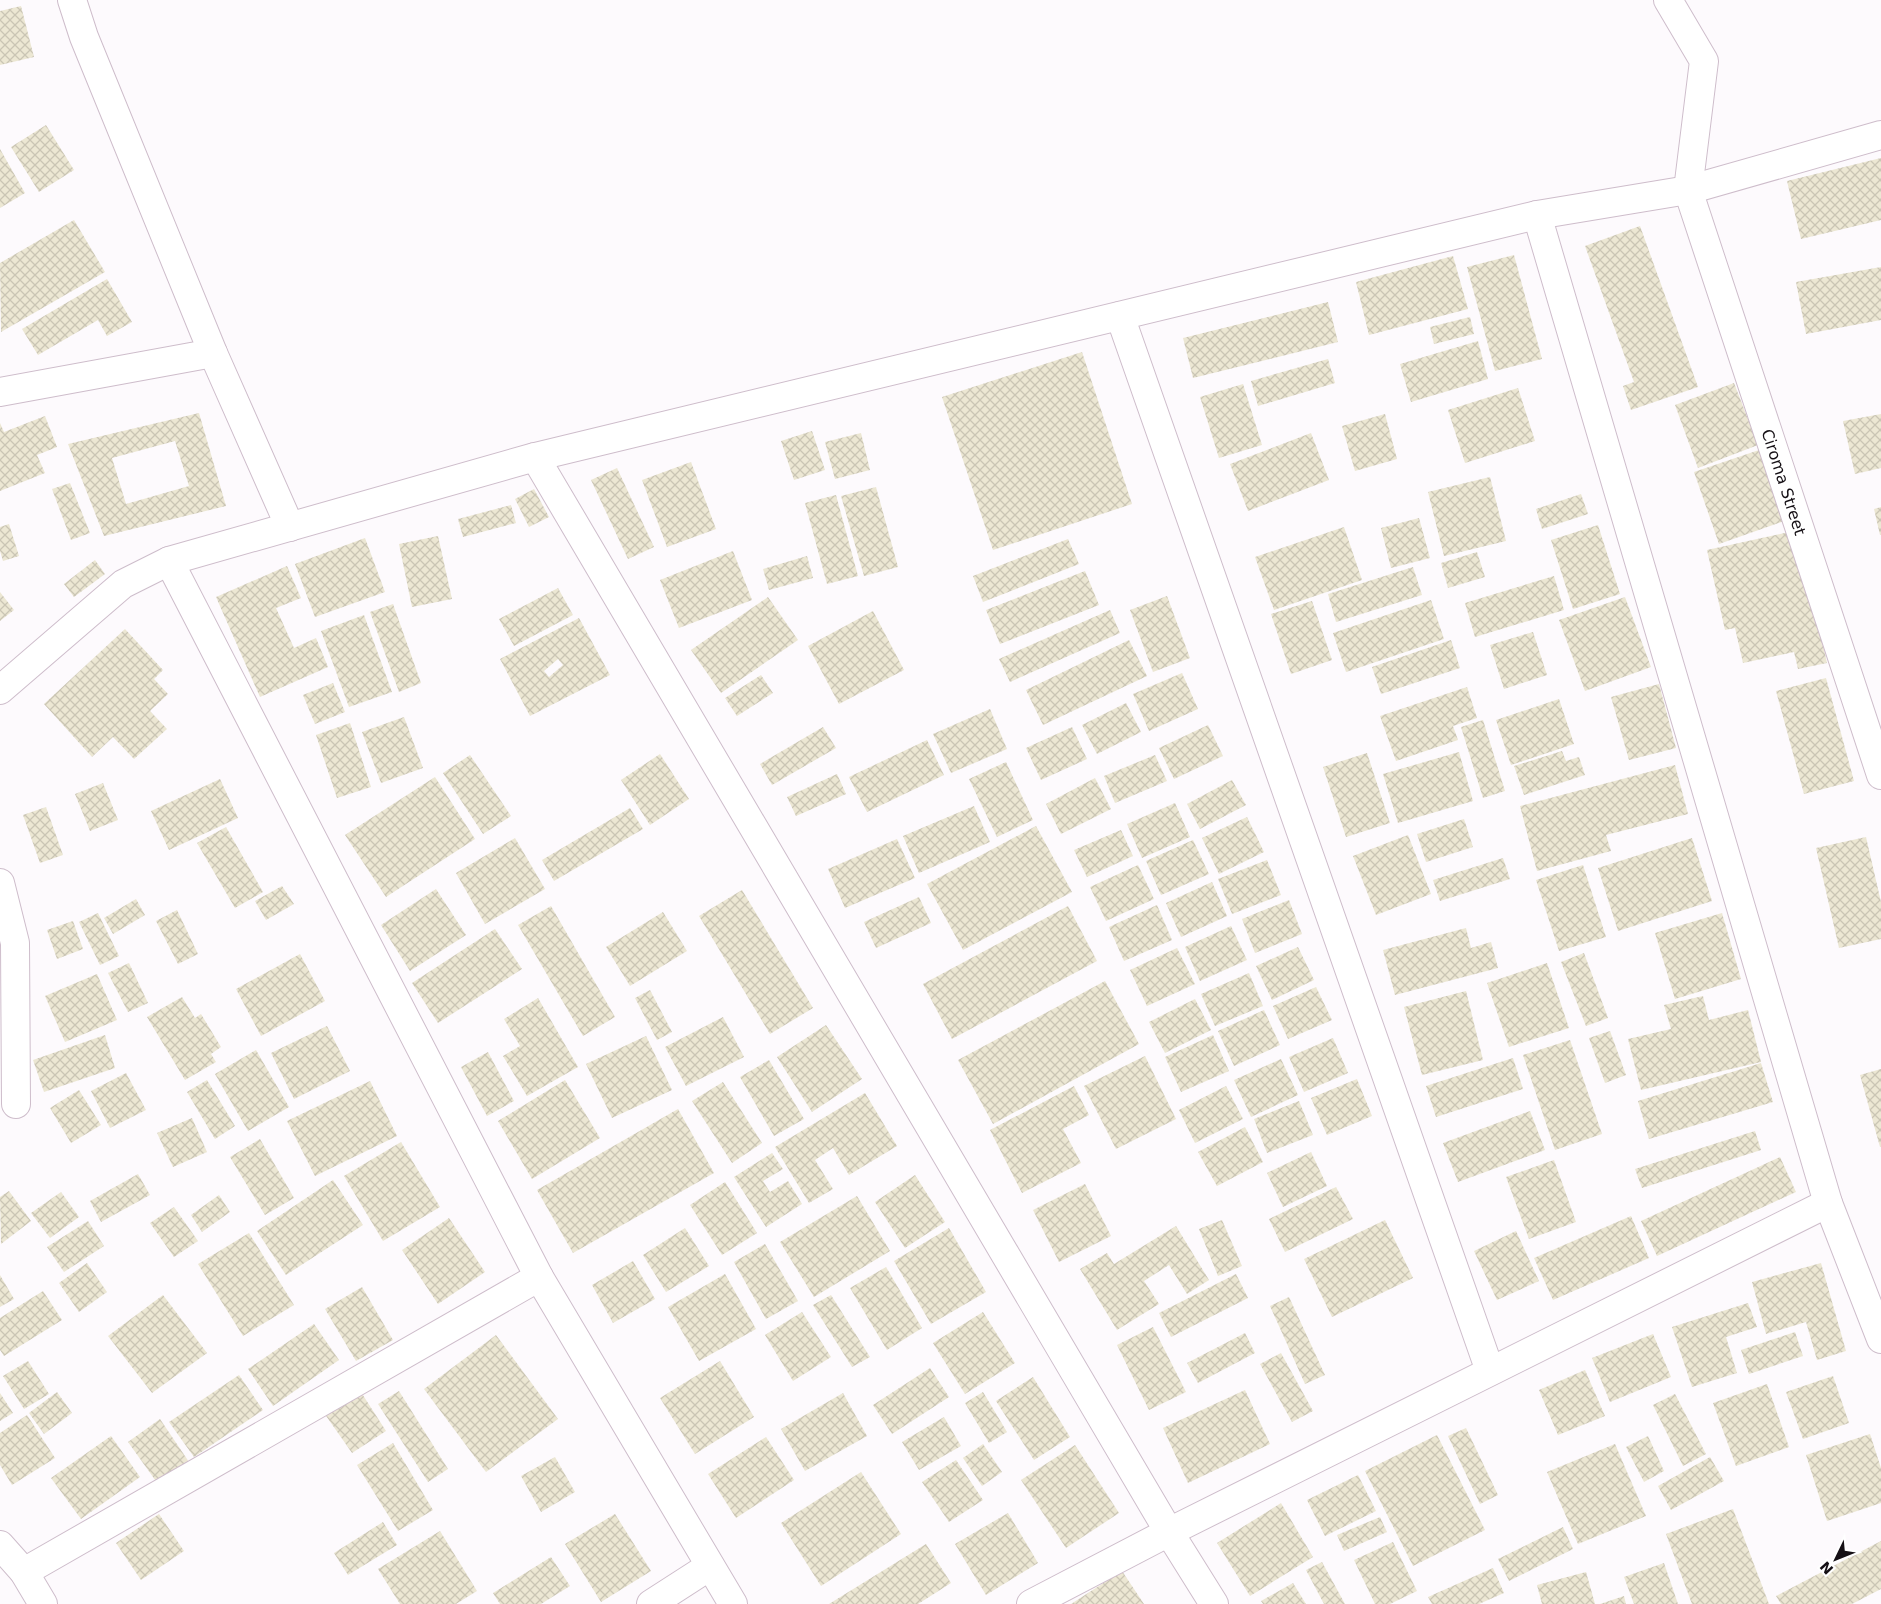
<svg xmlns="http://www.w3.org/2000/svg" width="1881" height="1604" viewBox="0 0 1881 1604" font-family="'DejaVu Sans',sans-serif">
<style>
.building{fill:url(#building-cross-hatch);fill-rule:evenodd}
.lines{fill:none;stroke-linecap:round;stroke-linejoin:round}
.minor-casing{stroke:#cebdcb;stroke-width:30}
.minor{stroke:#fff;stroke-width:28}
.labels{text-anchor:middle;stroke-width:4.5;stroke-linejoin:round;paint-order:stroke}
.street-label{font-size:16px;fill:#151015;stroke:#fff}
</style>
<defs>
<pattern id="building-cross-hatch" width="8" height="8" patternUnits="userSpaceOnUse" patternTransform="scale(1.25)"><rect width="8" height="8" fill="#ece7d3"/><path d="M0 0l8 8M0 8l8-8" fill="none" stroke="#cac5b4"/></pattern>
</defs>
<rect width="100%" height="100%" fill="#fdfafd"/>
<!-- building -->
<g class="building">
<polygon points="21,6 34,57 0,65 0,11"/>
<polygon points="46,125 74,170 39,192 11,147"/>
<polygon points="0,149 25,193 0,208"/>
<polygon points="1881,158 1881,220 1801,239 1787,181"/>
<polygon points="74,220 105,272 1,332 0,263"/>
<polygon points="1640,226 1698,387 1631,410 1623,386 1634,382 1585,246"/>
<polygon points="1514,255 1542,359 1495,371 1467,267"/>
<polygon points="1453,256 1468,309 1369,335 1356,282"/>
<polygon points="1881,267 1881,320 1806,334 1796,282"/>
<polygon points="107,279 132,322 107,336 98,320 38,355 22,329"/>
<polygon points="1328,302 1338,342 1193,378 1183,338"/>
<polygon points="1470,317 1474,334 1434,344 1430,327"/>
<polygon points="1478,341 1488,379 1411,402 1400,364"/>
<polygon points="1082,352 1132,504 993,550 942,397"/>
<polygon points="1328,359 1335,383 1258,406 1251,381"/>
<polygon points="1734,383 1758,445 1698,468 1675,405"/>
<polygon points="1243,384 1262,445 1219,458 1200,397"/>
<polygon points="1518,388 1535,441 1465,463 1448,410"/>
<path d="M 199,413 L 226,506 L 104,536 L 68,444 ZM 175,441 L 189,486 L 126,504 L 112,458 Z"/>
<polygon points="1385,414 1397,459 1355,471 1342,426"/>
<polygon points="1881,414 1881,468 1855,474 1843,421"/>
<polygon points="45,416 57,447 37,455 45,473 0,491 0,423 4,432"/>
<polygon points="812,431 825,470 794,480 781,441"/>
<polygon points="861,433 870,470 835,479 825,442"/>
<polygon points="1311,433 1329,480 1248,511 1230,464"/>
<polygon points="1762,449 1787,520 1719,544 1694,472"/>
<polygon points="691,462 716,529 667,547 642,480"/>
<polygon points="617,468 654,547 628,559 591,480"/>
<polygon points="1490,477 1506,541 1444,556 1428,492"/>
<polygon points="70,483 90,533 71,540 52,489"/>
<polygon points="876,487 898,567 864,576 841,496"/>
<polygon points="534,489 549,517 529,527 515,499"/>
<polygon points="1581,494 1588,514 1542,529 1536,509"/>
<polygon points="836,495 858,576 827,584 805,503"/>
<polygon points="511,505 516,523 463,537 458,519"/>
<polygon points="1881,507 1881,535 1880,535 1874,509"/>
<polygon points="1419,518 1430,558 1391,568 1381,528"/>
<polygon points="9,524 19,556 3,561 0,551 0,527"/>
<polygon points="1598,525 1620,594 1573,609 1551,540"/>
<polygon points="1344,527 1362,580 1274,610 1255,557"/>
<polygon points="1798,530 1827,663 1798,669 1794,652 1743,663 1735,628 1725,630 1707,550"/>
<polygon points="438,536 452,599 412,607 399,544"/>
<polygon points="365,538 385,592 315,617 295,564"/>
<polygon points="1068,539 1079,564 983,602 973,576"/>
<polygon points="733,551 752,600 679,628 660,580"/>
<polygon points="1477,552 1485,577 1448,588 1441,563"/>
<polygon points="807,556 813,578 769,590 763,569"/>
<polygon points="95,560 105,574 74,597 64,584"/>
<polygon points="287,566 301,598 276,608 294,648 316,638 328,667 260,697 216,597"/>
<polygon points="1413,567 1422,595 1336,622 1328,594"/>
<polygon points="1085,571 1099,605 1000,644 986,610"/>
<polygon points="1554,576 1564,610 1475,637 1465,603"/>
<polygon points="558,588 573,615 514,646 499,619"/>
<polygon points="0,592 14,610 0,621"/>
<polygon points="1167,596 1190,658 1153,672 1130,610"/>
<polygon points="768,597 798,640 721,693 691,650"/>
<polygon points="1625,597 1651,667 1585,691 1559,620"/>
<polygon points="1431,600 1444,639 1346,672 1333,633"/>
<polygon points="1312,601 1332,660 1291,674 1271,614"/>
<polygon points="393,604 421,683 399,692 370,612"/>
<polygon points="1110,610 1120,633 1010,682 999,659"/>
<polygon points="873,611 904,670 839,704 808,646"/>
<polygon points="364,615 392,692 349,707 321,631"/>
<path d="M 579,618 L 610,675 L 530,716 L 500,659 ZM 558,659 L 563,665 L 549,677 L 544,671 Z"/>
<polygon points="125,629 163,670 154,679 168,694 150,711 167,729 134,759 113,737 92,757 44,704"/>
<polygon points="1533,632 1547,675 1504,689 1490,645"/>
<polygon points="1129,640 1147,676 1043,725 1026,690"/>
<polygon points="1451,640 1460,668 1381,694 1372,667"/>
<polygon points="1182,673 1198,709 1149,731 1133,694"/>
<polygon points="761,675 773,693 737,716 725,698"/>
<polygon points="1826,678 1854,781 1804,794 1776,691"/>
<polygon points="333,683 345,712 315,724 303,695"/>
<polygon points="1659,684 1676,748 1629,760 1611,697"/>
<polygon points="1467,687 1477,718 1453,726 1458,740 1396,761 1380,716"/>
<polygon points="1559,699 1574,744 1511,765 1496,720"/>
<polygon points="1126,703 1141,732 1097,754 1082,725"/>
<polygon points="990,709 1007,749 951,773 933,734"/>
<polygon points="404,717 423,768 381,783 362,732"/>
<polygon points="1483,720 1505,791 1483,798 1461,727"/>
<polygon points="350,723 371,787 337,798 316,735"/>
<polygon points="1208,725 1223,756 1174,779 1159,748"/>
<polygon points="823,727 836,748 772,785 760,764"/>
<polygon points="1072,727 1087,759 1041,780 1026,748"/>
<polygon points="927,740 944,775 867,812 849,777"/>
<polygon points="1562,751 1566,761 1579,757 1585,775 1524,795 1514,766"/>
<polygon points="1459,752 1473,801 1398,823 1383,774"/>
<polygon points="1367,753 1390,823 1346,837 1323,767"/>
<polygon points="660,754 689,799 650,825 621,780"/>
<polygon points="470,755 511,816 483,834 443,773"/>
<polygon points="1155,755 1167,781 1115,803 1104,776"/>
<polygon points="1006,762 1033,820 997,837 969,779"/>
<polygon points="1675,765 1688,814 1606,835 1611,851 1537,871 1520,806"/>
<polygon points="837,774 846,794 796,816 787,797"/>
<polygon points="435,777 475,839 386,897 345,835"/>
<polygon points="1095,778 1111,809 1061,834 1046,804"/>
<polygon points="220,779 238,818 169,850 151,811"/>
<polygon points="1232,780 1246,805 1200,829 1187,804"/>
<polygon points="103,783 118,820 90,831 75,794"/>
<polygon points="1175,803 1190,837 1142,858 1127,824"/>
<polygon points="974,806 990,842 919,873 903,836"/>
<polygon points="46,807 63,855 40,863 23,815"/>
<polygon points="630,808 643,829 554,881 542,860"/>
<polygon points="1247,817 1264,852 1219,874 1202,838"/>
<polygon points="1464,819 1473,847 1426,862 1417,834"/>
<polygon points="1036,826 1072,892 963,950 927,884"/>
<polygon points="226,827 263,892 235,908 197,843"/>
<polygon points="1121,830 1133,856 1087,877 1074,850"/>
<polygon points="1408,835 1431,894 1376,915 1353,856"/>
<polygon points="1866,837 1881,902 1881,939 1839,948 1816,848"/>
<polygon points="515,838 545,889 485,924 456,873"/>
<polygon points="1692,838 1712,901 1618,931 1598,868"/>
<polygon points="897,839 915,878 845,908 828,869"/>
<polygon points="1193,840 1209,874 1161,895 1146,861"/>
<polygon points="1503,858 1510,879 1440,901 1433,880"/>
<polygon points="1267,860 1281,895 1232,914 1218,879"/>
<polygon points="1138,865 1154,899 1106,921 1090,887"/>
<polygon points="1583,865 1606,937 1559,951 1536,880"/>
<polygon points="1212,882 1227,916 1181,937 1166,903"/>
<polygon points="282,886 294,904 266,920 255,901"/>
<polygon points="436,889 466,935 410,971 381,925"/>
<polygon points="742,890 813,1008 770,1034 699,916"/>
<polygon points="919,897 931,923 876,948 864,922"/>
<polygon points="136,899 145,915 113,934 104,918"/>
<polygon points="1289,900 1302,934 1255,953 1242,919"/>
<polygon points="1157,905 1172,940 1124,961 1109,927"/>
<polygon points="551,906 615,1017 583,1036 518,925"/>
<polygon points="1068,906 1097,961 952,1039 923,984"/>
<polygon points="177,910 198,954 178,964 156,921"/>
<polygon points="663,912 687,951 630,986 606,947"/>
<polygon points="98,913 119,956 100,965 79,922"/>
<polygon points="1722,913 1741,979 1675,999 1655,933"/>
<polygon points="73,921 83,949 57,959 47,930"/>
<polygon points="1231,926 1247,960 1200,981 1185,947"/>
<polygon points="1466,928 1471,948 1491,942 1498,968 1395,995 1383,950"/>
<polygon points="495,929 522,969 438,1023 412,983"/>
<polygon points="1298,947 1314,980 1272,1000 1256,966"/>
<polygon points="1177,948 1195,984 1147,1006 1130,970"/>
<polygon points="1584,953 1608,1018 1586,1026 1561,962"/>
<polygon points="300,954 325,1001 261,1036 236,989"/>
<polygon points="129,963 148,1003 128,1012 108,973"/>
<polygon points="1547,963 1569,1028 1509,1047 1487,983"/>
<polygon points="1249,973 1263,1006 1215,1026 1201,994"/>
<polygon points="97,974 117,1020 65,1042 45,996"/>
<polygon points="1105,981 1139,1044 993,1124 958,1060"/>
<polygon points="1316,987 1332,1020 1288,1039 1273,1006"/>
<polygon points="650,990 672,1032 657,1040 635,998"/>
<polygon points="1466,991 1483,1060 1422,1075 1404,1007"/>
<polygon points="1703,996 1709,1020 1748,1010 1761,1062 1641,1090 1628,1039 1671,1029 1664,1005"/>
<polygon points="182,997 195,1018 201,1014 221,1047 211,1054 216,1062 185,1080 147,1017"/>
<polygon points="538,998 578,1067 527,1096 503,1056 520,1046 504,1019"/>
<polygon points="1195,999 1211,1030 1165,1053 1149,1022"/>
<polygon points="1264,1010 1280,1045 1234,1066 1218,1031"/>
<polygon points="723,1017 744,1057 686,1086 665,1047"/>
<polygon points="826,1025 862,1079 812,1112 777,1057"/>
<polygon points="327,1026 350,1071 294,1099 271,1053"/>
<polygon points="1610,1031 1626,1075 1605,1083 1589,1038"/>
<polygon points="105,1035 115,1068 44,1092 33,1060"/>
<polygon points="1213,1035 1229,1071 1181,1092 1165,1057"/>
<polygon points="646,1036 672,1090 612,1118 586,1064"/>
<polygon points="1333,1038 1348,1073 1304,1092 1289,1057"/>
<polygon points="1570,1040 1602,1134 1555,1150 1523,1055"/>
<polygon points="256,1050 289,1107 248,1131 215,1074"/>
<polygon points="488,1052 514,1101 487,1116 461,1067"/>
<polygon points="1145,1056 1176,1119 1116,1149 1084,1086"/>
<polygon points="1513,1058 1523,1089 1436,1117 1426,1086"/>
<polygon points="1281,1059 1298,1095 1251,1117 1234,1080"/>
<polygon points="769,1060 804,1119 774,1136 740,1077"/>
<polygon points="1761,1063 1773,1102 1649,1139 1638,1101"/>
<polygon points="1881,1069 1881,1147 1880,1147 1860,1075"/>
<polygon points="126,1073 146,1110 110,1128 91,1091"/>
<polygon points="1357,1079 1372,1116 1327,1135 1311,1098"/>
<polygon points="207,1080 235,1126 215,1139 187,1092"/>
<polygon points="565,1080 600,1138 532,1179 498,1121"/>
<polygon points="370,1081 397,1136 315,1176 287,1121"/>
<polygon points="723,1082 762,1143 732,1163 692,1101"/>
<polygon points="1074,1086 1089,1115 1063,1129 1081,1163 1022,1193 990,1130"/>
<polygon points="1226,1086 1243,1119 1195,1143 1179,1110"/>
<polygon points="79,1090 101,1125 71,1143 50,1108"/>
<polygon points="865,1093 897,1146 849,1175 833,1148 815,1160 833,1189 809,1203 775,1147"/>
<polygon points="1299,1101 1313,1135 1267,1153 1254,1119"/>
<polygon points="678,1109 714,1173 573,1253 537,1190"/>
<polygon points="1530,1111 1545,1150 1458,1182 1443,1143"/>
<polygon points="192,1118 207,1152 173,1167 157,1133"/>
<polygon points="1245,1127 1263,1162 1217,1186 1198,1152"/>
<polygon points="1755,1131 1761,1150 1642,1188 1635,1169"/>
<polygon points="260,1139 294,1198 265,1215 230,1157"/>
<polygon points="401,1142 440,1207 383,1241 344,1176"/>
<polygon points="1311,1152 1327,1186 1283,1207 1267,1173"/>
<polygon points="772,1153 783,1169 763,1181 770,1192 788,1181 802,1204 766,1227 734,1177"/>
<polygon points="1780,1157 1796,1192 1657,1256 1641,1221"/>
<polygon points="1554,1160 1576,1222 1529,1239 1506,1177"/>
<polygon points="138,1174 150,1195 101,1222 90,1201"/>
<polygon points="915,1175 945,1222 905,1248 875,1202"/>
<polygon points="333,1180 363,1225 286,1275 257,1231"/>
<polygon points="725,1182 757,1233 722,1255 690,1205"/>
<polygon points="1085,1184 1111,1236 1059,1262 1033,1210"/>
<polygon points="1336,1187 1353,1219 1285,1252 1269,1219"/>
<polygon points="9,1191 31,1221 1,1244 0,1197"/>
<polygon points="61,1192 79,1217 50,1238 31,1213"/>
<polygon points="219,1195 230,1212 202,1232 191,1215"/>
<polygon points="857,1196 890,1251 814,1297 780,1242"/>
<polygon points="174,1207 198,1241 174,1257 150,1223"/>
<polygon points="1631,1216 1649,1258 1553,1300 1534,1258"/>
<polygon points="449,1218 485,1272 438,1304 402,1250"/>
<polygon points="1222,1220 1242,1266 1218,1276 1199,1229"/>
<polygon points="1385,1220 1413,1278 1332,1317 1304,1259"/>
<polygon points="88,1221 104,1246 64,1272 47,1247"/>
<polygon points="1176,1226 1209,1280 1187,1294 1169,1265 1144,1281 1159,1304 1117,1330 1080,1269 1107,1253 1114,1264"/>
<polygon points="685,1228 709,1266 666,1292 643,1255"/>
<polygon points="949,1228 986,1292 931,1324 894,1261"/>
<polygon points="1516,1231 1539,1281 1497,1300 1474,1251"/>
<polygon points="249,1233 294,1305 243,1336 198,1264"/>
<polygon points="765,1244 798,1301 766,1319 734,1262"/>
<polygon points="633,1261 655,1299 613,1323 592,1285"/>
<polygon points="87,1263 107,1292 79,1312 59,1283"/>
<polygon points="1821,1263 1846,1351 1817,1360 1806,1322 1766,1334 1752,1282"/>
<polygon points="886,1267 922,1328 887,1350 850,1288"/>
<polygon points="725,1274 756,1329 699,1361 668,1307"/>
<polygon points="1236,1274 1248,1298 1171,1337 1159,1313"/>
<polygon points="0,1275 14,1299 0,1307"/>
<polygon points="362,1287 393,1340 356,1361 325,1309"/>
<polygon points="43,1291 62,1320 4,1356 0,1350 0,1318"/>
<polygon points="163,1295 207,1353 152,1393 108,1336"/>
<polygon points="831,1295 870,1357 852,1367 813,1305"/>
<polygon points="1289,1297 1325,1375 1305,1384 1270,1306"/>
<polygon points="1748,1303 1757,1327 1726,1337 1737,1373 1692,1387 1672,1327"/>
<polygon points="802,1312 831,1357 793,1381 765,1335"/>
<polygon points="983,1312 1015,1363 965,1394 933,1343"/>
<polygon points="314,1324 339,1360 273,1406 248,1369"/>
<polygon points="1153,1327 1186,1392 1149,1410 1117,1345"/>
<polygon points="1795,1332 1803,1356 1749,1374 1741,1350"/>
<polygon points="1245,1333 1255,1353 1198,1383 1187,1363"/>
<polygon points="1653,1334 1671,1377 1610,1402 1592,1358"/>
<polygon points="496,1335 558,1419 486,1472 424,1389"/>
<polygon points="1281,1353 1313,1411 1292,1422 1260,1364"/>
<polygon points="28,1361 49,1394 24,1409 3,1376"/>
<polygon points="720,1361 754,1417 695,1454 660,1398"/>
<polygon points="930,1368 949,1397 892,1434 873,1405"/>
<polygon points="1585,1370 1605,1416 1558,1435 1539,1390"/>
<polygon points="239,1375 263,1410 194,1457 169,1422"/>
<polygon points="1833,1376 1849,1423 1803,1439 1786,1392"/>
<polygon points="1033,1377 1070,1437 1034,1460 996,1401"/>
<polygon points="1767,1384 1789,1447 1736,1466 1713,1403"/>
<polygon points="359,1389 386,1431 352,1453 324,1413"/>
<polygon points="1245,1390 1270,1444 1188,1483 1163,1428"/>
<polygon points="399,1391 448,1469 428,1482 378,1404"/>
<polygon points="57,1392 72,1413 44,1434 29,1413"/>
<polygon points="983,1392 1007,1432 989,1443 965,1403"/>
<polygon points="0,1393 13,1413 0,1421"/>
<polygon points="843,1393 867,1436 805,1471 781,1429"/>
<polygon points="1675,1394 1706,1454 1683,1466 1653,1405"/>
<polygon points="27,1415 55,1458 12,1485 0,1465 0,1433"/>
<polygon points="944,1417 961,1446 919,1470 902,1442"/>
<polygon points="160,1419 189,1462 158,1484 128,1442"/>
<polygon points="1466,1428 1498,1495 1480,1504 1448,1436"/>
<polygon points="1870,1434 1881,1468 1881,1503 1827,1521 1806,1455"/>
<polygon points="1437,1435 1485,1530 1413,1566 1365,1471"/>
<polygon points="111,1436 140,1477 81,1519 51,1478"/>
<polygon points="1648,1436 1664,1471 1644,1482 1626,1447"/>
<polygon points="766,1437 794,1480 736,1518 708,1474"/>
<polygon points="393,1443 433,1510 398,1531 357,1465"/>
<polygon points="983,1444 1002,1472 982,1486 963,1458"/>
<polygon points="1615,1444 1646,1516 1578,1544 1547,1472"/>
<polygon points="1075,1445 1119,1513 1066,1548 1021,1480"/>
<polygon points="555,1457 575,1492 541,1512 521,1476"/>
<polygon points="1710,1457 1724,1481 1671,1510 1658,1486"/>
<polygon points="956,1460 983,1500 949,1522 922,1482"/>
<polygon points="861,1472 901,1534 821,1586 781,1523"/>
<polygon points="1358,1475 1376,1511 1325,1536 1307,1500"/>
<polygon points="1281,1503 1313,1557 1250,1596 1217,1543"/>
<polygon points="1733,1509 1769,1604 1692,1604 1666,1534"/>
<polygon points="1008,1513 1038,1563 986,1595 955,1544"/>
<polygon points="159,1514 184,1551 141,1580 116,1543"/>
<polygon points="615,1514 651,1571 601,1602 565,1544"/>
<polygon points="1380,1517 1387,1532 1344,1551 1337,1535"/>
<polygon points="383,1522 397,1545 348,1575 334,1553"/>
<polygon points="1563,1527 1573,1549 1509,1581 1498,1559"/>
<polygon points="440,1531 477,1591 456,1604 400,1604 378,1569"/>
<polygon points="1881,1541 1881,1589 1852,1604 1781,1604 1776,1596"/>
<polygon points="1393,1542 1417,1591 1390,1604 1375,1604 1354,1560"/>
<polygon points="926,1544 951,1583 918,1604 829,1604"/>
<polygon points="551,1557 570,1586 541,1604 500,1604 493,1593"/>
<polygon points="1322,1562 1345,1604 1324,1604 1306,1570"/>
<polygon points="1664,1563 1678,1604 1634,1604 1624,1577"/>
<polygon points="1493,1568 1504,1593 1479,1604 1432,1604 1428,1597"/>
<polygon points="1122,1571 1144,1604 1071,1604"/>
<polygon points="1586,1572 1595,1604 1542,1604 1537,1585"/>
<polygon points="1293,1583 1306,1604 1263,1604 1261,1601"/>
<polygon points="1624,1596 1626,1604 1600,1604"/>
</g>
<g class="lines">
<defs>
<g id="minor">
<polyline points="72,0 84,37 213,353 290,527"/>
<polyline points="1668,0 1704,61 1688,190 1881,775"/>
<polyline points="1537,215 1828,1203 1881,1339"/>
<polyline points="1120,316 1490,1371"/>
<polyline points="0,392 213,353"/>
<polyline points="535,457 1169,1532 1214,1604"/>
<polyline points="169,561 539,1277 733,1604"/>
<polyline points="0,690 123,584 169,561 535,457 1537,215 1688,190 1881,135"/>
<polyline points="0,883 15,943 16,1104"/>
<polyline points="0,1545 24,1572 43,1604"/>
<polyline points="24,1572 539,1277"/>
<polyline points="651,1604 710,1566"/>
<polyline points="1031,1604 1169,1532 1828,1203"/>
</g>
</defs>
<!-- minor casing -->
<use href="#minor" class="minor-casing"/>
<!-- minor -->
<use href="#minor" class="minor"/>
</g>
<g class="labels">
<!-- street labels -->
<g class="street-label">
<text transform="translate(1784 482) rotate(72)" y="6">Ciroma Street</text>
</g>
</g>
<!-- north arrow -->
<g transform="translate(1836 1559) rotate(227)" stroke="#ffffff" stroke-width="4" paint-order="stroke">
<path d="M0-4L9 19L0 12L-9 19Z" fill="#151015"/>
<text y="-8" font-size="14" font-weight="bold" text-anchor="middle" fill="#151015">N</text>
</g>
</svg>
